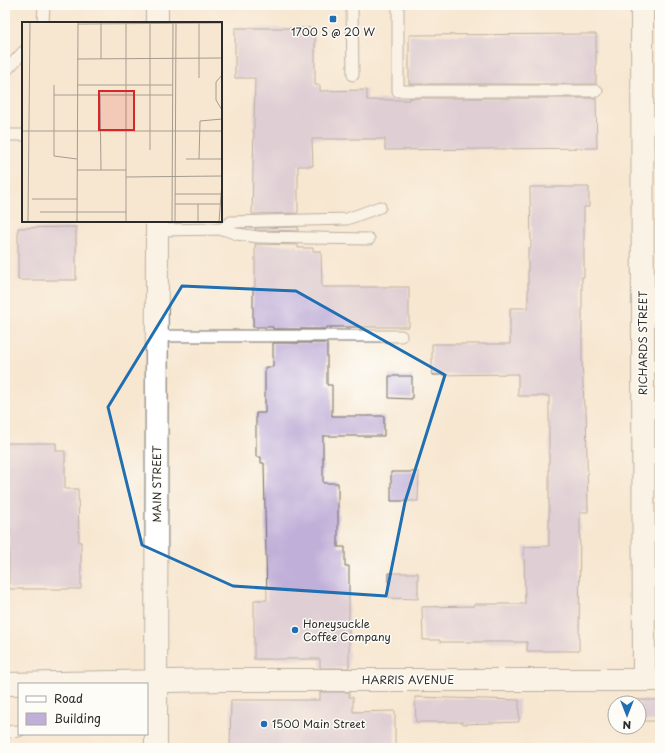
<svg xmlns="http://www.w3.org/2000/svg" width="665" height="753" viewBox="0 0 665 753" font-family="'Playpen Sans',sans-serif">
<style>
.building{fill:#c0afd8}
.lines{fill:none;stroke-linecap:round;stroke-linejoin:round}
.service-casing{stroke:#726d65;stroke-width:13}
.minor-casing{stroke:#726d65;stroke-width:24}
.tertiary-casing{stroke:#726d65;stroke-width:24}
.service{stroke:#fff;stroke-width:11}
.minor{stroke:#fff;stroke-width:22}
.tertiary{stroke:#fff;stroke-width:22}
.marked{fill:none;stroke:#1f6fb2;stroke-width:3;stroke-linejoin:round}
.poi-dot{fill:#1f6fb2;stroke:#fdfcf7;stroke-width:1.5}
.labels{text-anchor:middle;stroke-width:3;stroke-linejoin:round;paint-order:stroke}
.poi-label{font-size:11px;fill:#2b2b2b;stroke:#fdfcf7;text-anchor:start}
.street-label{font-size:11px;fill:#2b2b2b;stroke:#fdfcf7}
.inset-road{fill:none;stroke:#a59c8f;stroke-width:1}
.view{fill:#d62828;fill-opacity:0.15;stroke:#d62828;stroke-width:2}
.inset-edge{fill:none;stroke:#2b2b2b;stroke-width:2}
</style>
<rect width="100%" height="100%" fill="#fdfcf7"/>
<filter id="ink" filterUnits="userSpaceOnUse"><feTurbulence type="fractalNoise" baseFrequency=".025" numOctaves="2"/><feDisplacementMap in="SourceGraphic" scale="8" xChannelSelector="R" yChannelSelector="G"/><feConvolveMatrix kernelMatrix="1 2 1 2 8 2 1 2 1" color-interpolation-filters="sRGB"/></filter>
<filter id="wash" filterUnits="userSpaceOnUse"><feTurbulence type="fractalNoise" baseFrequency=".012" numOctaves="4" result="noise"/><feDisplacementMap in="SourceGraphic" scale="16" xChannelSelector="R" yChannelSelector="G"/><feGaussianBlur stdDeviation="0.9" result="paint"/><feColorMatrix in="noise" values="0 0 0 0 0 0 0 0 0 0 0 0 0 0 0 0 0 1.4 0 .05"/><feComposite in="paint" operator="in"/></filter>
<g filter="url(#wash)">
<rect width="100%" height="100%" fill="#f7e7d1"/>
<g id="blocks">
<!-- building -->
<g class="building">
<polygon points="235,28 315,28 315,85 320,85 320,91 367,90 367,100 409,100 409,98 596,98 597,148 385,150 385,139 312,139 313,166 298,166 298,213 252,214 255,78 235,78"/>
<polygon points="596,34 596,84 409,84 409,35"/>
<polygon points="530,187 589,187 589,207 584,207 584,277 582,277 582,357 584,407 586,407 588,512 580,512 579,651 527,651 527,642 440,642 440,640 423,640 422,607 474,606 474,604 525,604 524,547 549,546 549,396 518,396 518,374 432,375 432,344 510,344 510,308 528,308 528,248 531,248"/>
<polygon points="76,227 76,280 18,280 18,228"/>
<polygon points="298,227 298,231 255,230 255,228"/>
<polygon points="255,244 298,245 298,248 313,248 313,251 321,251 322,287 409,287 409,327 327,327 327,329 273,329 273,327 253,327 253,287 255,287"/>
<polygon points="273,343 327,343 327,385 332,385 332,416 384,416 384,436 323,436 323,483 338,483 338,547 345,547 345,566 349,566 349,668 320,668 320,659 254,659 254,600 267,600 264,463 261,463 261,457 256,457 256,413 265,413 265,367 273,367"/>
<polygon points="389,376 412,376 412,399 389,398"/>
<polygon points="5,443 56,443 56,451 65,451 65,489 78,489 79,542 81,542 81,589 9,589 9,536 5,536"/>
<polygon points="391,472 419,472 418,501 391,501"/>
<polygon points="389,573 418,573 418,599 389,598"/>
<polygon points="320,692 349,692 349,697 353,697 353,712 395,711 395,748 230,748 231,700 320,700"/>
<polygon points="415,697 519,700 519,722 463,724 462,722 416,722"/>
<polygon points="622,700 660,700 660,721 639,721 639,703 622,703"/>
</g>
</g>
</g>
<g filter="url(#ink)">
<use href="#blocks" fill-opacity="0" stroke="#726d65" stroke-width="1"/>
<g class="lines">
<defs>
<g id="service">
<polyline points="352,5 353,75"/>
<polyline points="398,5 398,91 597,91"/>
<polyline points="43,23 44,5"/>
<polyline points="5,72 23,52"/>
<polyline points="642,122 660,122"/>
<polyline points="5,135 23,135"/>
<polyline points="223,229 231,222 347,219 380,207"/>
<polyline points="157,230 223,229 237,234 258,237 369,239"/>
<polyline points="157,336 401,336"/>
<polyline points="5,732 19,731"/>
</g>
<g id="minor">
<polyline points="642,5 644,680"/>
<polyline points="5,684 224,680 660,680"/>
</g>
<g id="tertiary">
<polyline points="157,23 157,5"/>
<polyline points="156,748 157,221"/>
</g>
</defs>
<!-- service casing -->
<use href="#service" class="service-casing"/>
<!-- minor casing -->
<use href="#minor" class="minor-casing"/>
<!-- tertiary casing -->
<use href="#tertiary" class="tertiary-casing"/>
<!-- service -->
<use href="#service" class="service"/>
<!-- minor -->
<use href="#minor" class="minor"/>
<!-- tertiary -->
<use href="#tertiary" class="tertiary"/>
</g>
</g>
<!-- marked area -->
<path d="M0 0H665V753H0ZM 182,286 L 296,291 L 445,375 L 405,502 L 386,596 L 233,586 L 142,545 L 108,407 Z" fill="#f7e7d1" fill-opacity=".55" fill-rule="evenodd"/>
<path class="marked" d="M 182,286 L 296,291 L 445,375 L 405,502 L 386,596 L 233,586 L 142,545 L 108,407 Z"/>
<!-- markers -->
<g class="poi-dot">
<rect x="329" y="15" width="8" height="8" rx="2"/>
<circle cx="295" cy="630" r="4"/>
<circle cx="264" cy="724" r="4"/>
</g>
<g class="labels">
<!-- poi labels -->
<g class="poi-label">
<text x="333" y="36" text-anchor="middle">1700 S @ 20 W</text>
<text x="303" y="628">Honeysuckle<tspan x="303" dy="13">Coffee Company</tspan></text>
<text x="272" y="728">1500 Main Street</text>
</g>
<!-- street labels -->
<g class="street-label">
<text transform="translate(643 343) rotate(-90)" y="4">RICHARDS STREET</text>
<text transform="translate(157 484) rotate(-90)" y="4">MAIN STREET</text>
<text x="408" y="684">HARRIS AVENUE</text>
</g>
</g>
<!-- overview -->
<g transform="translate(22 22)">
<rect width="200" height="200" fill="#f7e7d1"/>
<path class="inset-road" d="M 56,2 L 200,1M 55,37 L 199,36M 79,37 L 79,1M 177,56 L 177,1M 32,63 L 32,134 L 55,137M 55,63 L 150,63M 32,73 L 151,73M 78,73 L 79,148M 0,109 L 200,109M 200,109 L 200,88 L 194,78 L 194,60 L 200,53M 128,128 L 128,1M 164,137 L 200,137M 177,137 L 178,99 L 200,97M 55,148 L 104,148M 104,155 L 200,154M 153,172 L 200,172M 10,177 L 55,177M 153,182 L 200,182M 176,182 L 176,200M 18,190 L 104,190M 6,200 L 8,0M 55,200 L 56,0M 104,200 L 104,0M 150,200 L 151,0M 153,200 L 154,0M 197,200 L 200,160"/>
<path class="view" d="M 77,69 L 112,69 L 112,108 L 77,108 Z"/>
<rect width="200" height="200" class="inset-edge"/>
</g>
<!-- margin -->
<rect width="665" height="753" fill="none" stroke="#fdfcf7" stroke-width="20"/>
<!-- legend -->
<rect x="18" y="683" width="130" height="52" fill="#fdfcf7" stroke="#a9a8a5"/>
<rect x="26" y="696" width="20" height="6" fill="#ffffff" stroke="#a9a8a5"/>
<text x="54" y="703" font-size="12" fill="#2b2b2b">Road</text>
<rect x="26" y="713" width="20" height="12" fill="#c0afd8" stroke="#a9a8a5"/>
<text x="54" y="723" font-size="12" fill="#2b2b2b">Building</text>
<!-- north arrow -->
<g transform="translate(627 715) rotate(180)"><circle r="19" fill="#fdfcf7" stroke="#a9a8a5"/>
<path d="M0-3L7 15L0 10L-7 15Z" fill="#1f6fb2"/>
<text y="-6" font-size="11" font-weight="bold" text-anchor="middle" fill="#2b2b2b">N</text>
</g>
</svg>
